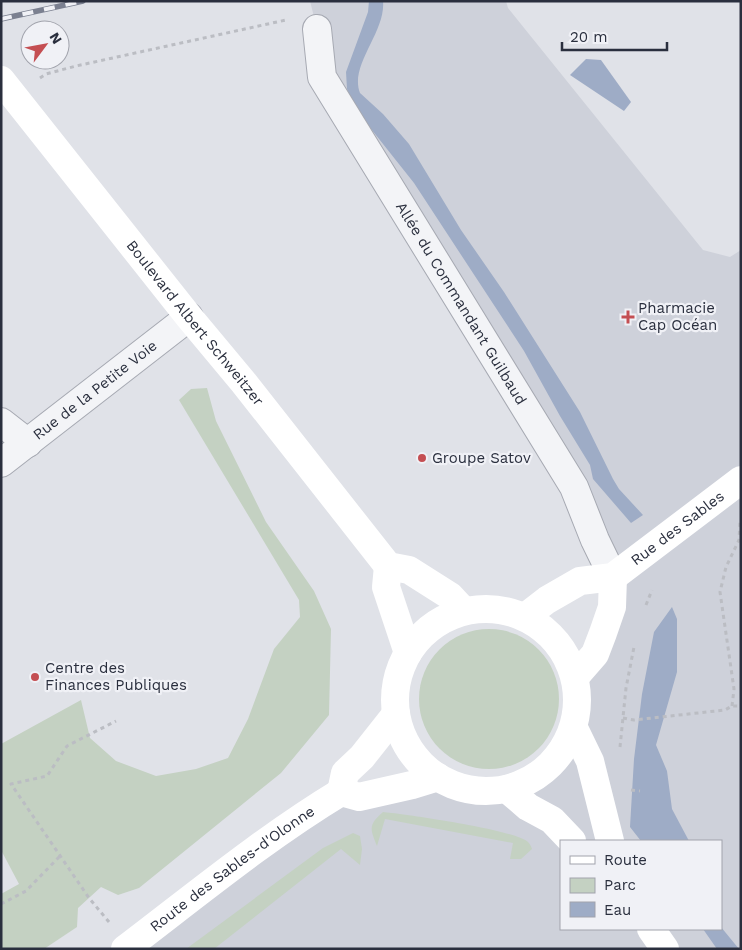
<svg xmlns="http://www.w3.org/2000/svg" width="742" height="950" viewBox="0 0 742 950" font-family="'Work Sans',sans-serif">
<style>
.built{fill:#ced1da;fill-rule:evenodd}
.green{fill:#c4d1c2}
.water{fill:#9eacc6}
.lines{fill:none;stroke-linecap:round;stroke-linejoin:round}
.street-casing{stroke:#a6a9b2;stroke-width:30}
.path{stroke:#bbbdc3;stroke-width:3;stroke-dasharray:4 4;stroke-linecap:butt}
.street{stroke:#f3f4f7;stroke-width:28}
.secondary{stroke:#fff;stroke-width:28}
.rail-casing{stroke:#7b8090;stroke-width:5.5}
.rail{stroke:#f0f1f6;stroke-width:4;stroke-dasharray:11;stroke-linecap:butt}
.poi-dot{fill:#c44e52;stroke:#f0f1f6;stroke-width:2}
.labels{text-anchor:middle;stroke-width:4.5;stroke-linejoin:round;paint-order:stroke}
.street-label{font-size:15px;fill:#2a2f3e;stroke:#f0f1f6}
.poi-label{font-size:15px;fill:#2a2f3e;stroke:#f0f1f6;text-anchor:start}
</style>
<rect width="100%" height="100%" fill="#e0e2e8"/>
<!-- built -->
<path class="built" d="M 310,1 L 506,1 L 508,8 L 703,250 L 730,257 L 741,250 L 741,949 L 126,949 L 311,811 L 438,777 L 460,787 L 483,792 L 507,789 L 529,781 L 548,767 L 564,749 L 574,728 L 578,703 L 575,677 L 613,577 L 322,77 L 317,29 ZM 561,841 L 721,841 L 721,929 L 561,929 Z"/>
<!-- green -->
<g class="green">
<polygon points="207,388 216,421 266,522 314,591 331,629 329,715 281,773 139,888 118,895 101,887 78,908 77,927 44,949 1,949 1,894 19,884 1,850 1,744 81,700 90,738 116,761 156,776 196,769 228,758 248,719 274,649 300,617 299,600 179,400 191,389"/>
<circle cx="489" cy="699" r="70"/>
<path d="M 383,812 C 405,814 516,830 528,842 C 530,844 531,846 532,849 L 521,859 L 510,859 L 513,843 L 385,819 L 377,846 C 370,829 368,825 383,812 Z"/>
<polygon points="353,833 360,836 362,849 360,865 341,849 214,949 186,949 323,848"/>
</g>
<!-- water -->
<g class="water">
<path d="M 369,1 L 383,1 C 386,32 349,65 360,93 L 383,114 L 409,144 L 461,230 L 504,292 L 580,412 L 613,479 L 619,489 L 643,515 L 631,523 L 593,479 L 590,465 L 560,416 L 524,351 L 414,183 L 360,115 L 350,96 L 347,89 L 346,72 L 368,12 Z"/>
<polygon points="586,59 601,60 631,102 624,111 570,75"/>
<polygon points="672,607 677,619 677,672 656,745 667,771 672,809 689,841 641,841 630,827 634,759 642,694 654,632"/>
<polygon points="721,927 739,949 717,949 703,929 721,929"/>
</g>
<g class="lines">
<defs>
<g id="street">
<path id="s1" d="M 317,29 L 322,77 L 574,487 L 595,540 L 613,577"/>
<polyline points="1,422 28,443"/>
<path id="s2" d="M 1,463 L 189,317"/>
</g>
</defs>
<!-- street casing -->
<use href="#street" class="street-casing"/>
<!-- path -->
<g class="path">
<polyline points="40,78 46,74 76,66 286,20"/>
<polyline points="646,605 652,590"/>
<polyline points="732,706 734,689 720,592 726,567 739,540 740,522"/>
<polyline points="623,718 634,720 725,710 732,706 741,706"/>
<polyline points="620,747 626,688 634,647"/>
<polyline points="631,790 640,791"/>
<polyline points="1,904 26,891 60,856"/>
<polyline points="109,922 89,898 11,784 47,776 67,746 116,721"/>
</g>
<!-- street -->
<use href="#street" class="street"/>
<!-- secondary -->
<g class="secondary">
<path id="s3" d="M 1,80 L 189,317 L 244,383 L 388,566 L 409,570 L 450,596 L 464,611"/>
<polyline points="388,566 386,587 408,653"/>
<circle cx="486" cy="700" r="91"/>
<path id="s4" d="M 525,617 L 547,600 L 580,581 L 613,577 L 741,480"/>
<polyline points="575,677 595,654 603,633 612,607 613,577"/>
<polyline points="574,728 590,761 610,841"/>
<polyline points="507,789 528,807 552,820 572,841"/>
<polyline points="341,792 359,797 412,785 438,777"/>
<polyline points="341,792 345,773 362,757 396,714"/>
<polyline points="651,929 665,949"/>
<path id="s5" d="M 125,949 C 196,895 265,838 341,792"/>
</g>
<defs>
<polyline id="rail" points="1,19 83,1"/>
</defs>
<!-- rail casing -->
<use href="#rail" class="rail-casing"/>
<!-- rail -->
<use href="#rail" class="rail"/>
</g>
<!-- markers -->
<g class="poi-dot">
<path d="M625.5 309.5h5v5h5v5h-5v5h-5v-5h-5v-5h5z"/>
<circle cx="422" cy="458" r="5"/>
<circle cx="35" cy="677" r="5"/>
</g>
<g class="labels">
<!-- street labels -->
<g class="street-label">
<text dy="5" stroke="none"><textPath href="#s1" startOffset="314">Allée du Commandant Guilbaud</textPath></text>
<text dy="5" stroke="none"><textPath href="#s3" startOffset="311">Boulevard Albert Schweitzer</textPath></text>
<text dy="5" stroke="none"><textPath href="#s2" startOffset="119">Rue de la Petite Voie</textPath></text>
<text dy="5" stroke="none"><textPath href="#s4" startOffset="180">Rue des Sables</textPath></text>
<text dy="5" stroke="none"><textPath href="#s5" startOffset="134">Route des Sables-d'Olonne</textPath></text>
</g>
<!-- poi labels -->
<g class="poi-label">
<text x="638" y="313">Pharmacie<tspan x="638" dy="17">Cap Océan</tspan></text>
<text x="432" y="463">Groupe Satov</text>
<text x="45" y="673">Centre des<tspan x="45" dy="17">Finances Publiques</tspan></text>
</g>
</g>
<!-- border -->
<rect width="742" height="950" fill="none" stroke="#2a2f3e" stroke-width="5"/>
<!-- legend -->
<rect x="560" y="840" width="162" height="90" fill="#f0f1f6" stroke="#a1a3ac"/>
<rect x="570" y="856" width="25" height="8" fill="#ffffff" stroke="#a1a3ac"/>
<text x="604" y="865" font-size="15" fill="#2a2f3e">Route</text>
<rect x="570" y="878" width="25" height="15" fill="#c4d1c2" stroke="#a1a3ac"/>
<text x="604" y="890" font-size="15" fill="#2a2f3e">Parc</text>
<rect x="570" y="902" width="25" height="15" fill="#9eacc6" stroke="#a1a3ac"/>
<text x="604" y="915" font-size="15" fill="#2a2f3e">Eau</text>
<!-- north arrow -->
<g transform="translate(45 45) rotate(58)"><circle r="24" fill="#f0f1f6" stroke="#a1a3ac"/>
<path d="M0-4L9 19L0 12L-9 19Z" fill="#c44e52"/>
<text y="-8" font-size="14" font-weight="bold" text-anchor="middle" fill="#2a2f3e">N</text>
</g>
<!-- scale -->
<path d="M562 42v8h105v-8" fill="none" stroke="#2a2f3e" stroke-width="2.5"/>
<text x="570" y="42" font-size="15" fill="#2a2f3e" stroke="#f0f1f6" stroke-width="4" paint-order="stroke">20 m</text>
</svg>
